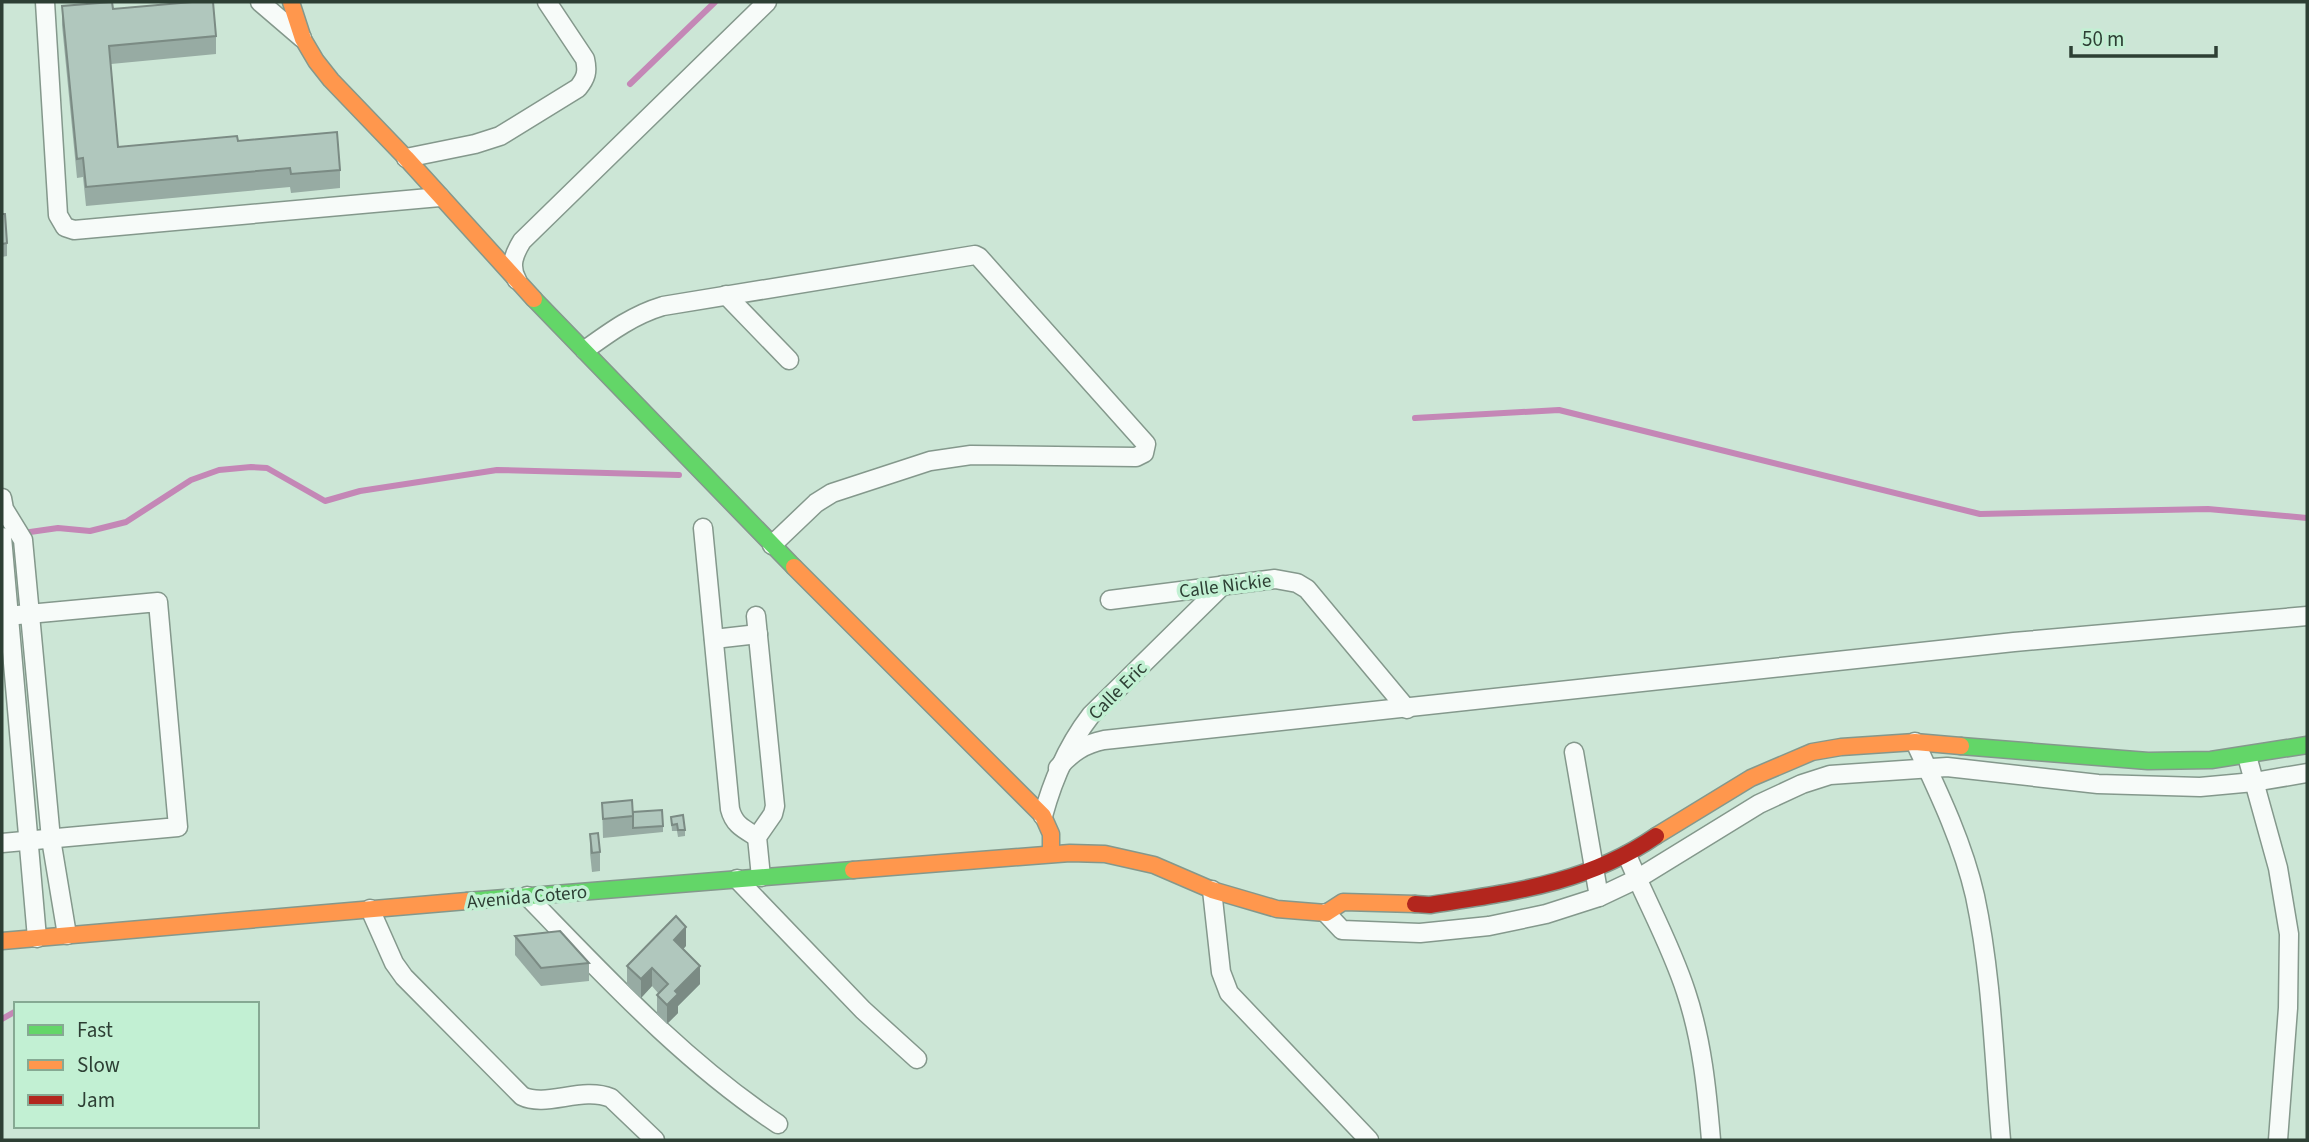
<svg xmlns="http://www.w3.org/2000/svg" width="2309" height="1142" viewBox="0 0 2309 1142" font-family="'Source Sans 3',sans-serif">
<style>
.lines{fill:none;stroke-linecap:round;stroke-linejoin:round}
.stream{stroke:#c487b6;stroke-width:6}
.street-casing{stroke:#84988c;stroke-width:21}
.fast-casing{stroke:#84988c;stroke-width:19}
.slow-casing{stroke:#84988c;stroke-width:19}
.jam-casing{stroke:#84988c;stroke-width:19}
.street{stroke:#f7fbf9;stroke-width:18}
.fast{stroke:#63d668;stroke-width:16}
.slow{stroke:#ff974d;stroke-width:16}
.jam{stroke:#b3261e;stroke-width:16}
.wall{fill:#97aba3}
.shaded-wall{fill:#7b8b84}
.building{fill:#b0c7bd;stroke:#7b8b84;stroke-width:2}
.labels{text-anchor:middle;stroke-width:7;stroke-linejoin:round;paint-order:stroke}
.street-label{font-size:19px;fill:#2d3f34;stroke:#c2f0d3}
</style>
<rect width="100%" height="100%" fill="#cce6d6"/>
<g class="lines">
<!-- stream -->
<g class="stream">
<polyline points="630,84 715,2"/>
<polyline points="1415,418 1559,410 1980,514 2208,509 2307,518"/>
<polyline points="30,532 58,528 90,531 126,522 191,480 219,470 251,467 267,468 325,501 360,491 497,470 679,475"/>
<polyline points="2,1019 16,1011"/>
</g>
<defs>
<g id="street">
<polyline points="45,2 58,215 65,227 74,230 440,197"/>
<polyline points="260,2 302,38"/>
<path d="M 406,158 L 475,144 L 500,136 L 578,88 C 586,78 588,72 585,59 L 547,2"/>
<path d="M 517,280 C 509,266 514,254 522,241 L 767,2"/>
<polyline points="726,295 789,360"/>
<path d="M 585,350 C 610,332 633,315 663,306 L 975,255 L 979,257 L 1146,444 L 1144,453 L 1136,457 L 971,455 L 930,461 L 832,493 L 816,503 L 772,545"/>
<polyline points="2,498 4,509 23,540 51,839 67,935"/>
<path d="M 703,528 L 730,809 C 734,825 744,829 757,837"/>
<polyline points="2,537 37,938"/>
<polyline points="1110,600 1275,579 1297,583 1307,589 1407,709"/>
<polyline points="756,616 775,806 773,814 757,837 761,877"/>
<polyline points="714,639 758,634"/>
<path d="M 1915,742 C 1938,791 1963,843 1975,896 C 1992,976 1994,1059 2001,1140"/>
<polyline points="1574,752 1599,897"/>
<polyline points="2247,756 2278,868 2289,934 2288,1008 2278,1140"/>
<path d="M 1058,768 C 1071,753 1084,744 1104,740 L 2014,642 L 2307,616"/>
<path d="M 1043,816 C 1053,779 1067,746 1091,715 L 1223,585"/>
<polyline points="2,843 178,827 158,602 7,616"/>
<path d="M 1627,855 C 1646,901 1671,945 1686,992 C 1702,1040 1707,1091 1711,1140"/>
<polyline points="737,879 863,1010 917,1059"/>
<polyline points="1212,890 1221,972 1229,993 1369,1140"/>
<path d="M 527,896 C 606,977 683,1061 778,1124"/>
<path d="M 370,909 L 394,963 L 404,977 L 522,1096 C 546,1108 582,1086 611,1098 L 655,1140"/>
<polyline points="1326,913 1342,930 1420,933 1489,926 1546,914 1599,897 1637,879 1759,804 1802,784 1830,775 1947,767 2098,784 2200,787 2254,782 2307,773"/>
</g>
<g id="fast">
<polyline points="534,299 794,567"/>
<polyline points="1961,746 2148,761 2211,760 2307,745"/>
<polyline points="467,901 853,870"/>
</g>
<g id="slow">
<polyline points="291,2 303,39 316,61 331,80 406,158 534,299"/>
<polyline points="794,567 1043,816 1051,834 1051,853"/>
<polyline points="1656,836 1751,778 1812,752 1841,747 1915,742 1961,746"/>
<polyline points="853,870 1070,853 1105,854 1154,865 1212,890 1277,909 1326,913 1343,902 1415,904"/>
<polyline points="2,941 467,901"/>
</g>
<path id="jam" d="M 1415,904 L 1430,905 C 1512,892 1586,884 1656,836"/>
</defs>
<!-- street casing -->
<use href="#street" class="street-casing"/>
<!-- fast casing -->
<use href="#fast" class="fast-casing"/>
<!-- slow casing -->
<use href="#slow" class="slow-casing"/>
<!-- jam casing -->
<use href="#jam" class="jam-casing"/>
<!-- street -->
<use href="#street" class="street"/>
<!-- fast -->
<use href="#fast" class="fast"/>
<!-- slow -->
<use href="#slow" class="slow"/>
<!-- jam -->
<use href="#jam" class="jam"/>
</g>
<!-- wall -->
<g class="wall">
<polygon points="62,6 113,9 216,36 216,54 111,64 118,147 238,141 340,170 340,188 291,193 290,187 86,206 83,177 77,178 62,25"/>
<polygon points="2,208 2,214 7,243 7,256 2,257"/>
<polygon points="602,803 663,826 663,832 603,838"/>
<polygon points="671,817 685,830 685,836 678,837 677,831 672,831"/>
<polygon points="590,834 600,852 600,871 592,872 590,853"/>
<polygon points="515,936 589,963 589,981 541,986 515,955"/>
<polygon points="686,946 683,949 700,984 678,1006 678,1013 667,1024 657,1014 657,995 658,993 652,986 641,998 627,985 627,966"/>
</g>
<!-- shaded-wall -->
<g class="shaded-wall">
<polygon points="686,927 686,946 674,959 674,940"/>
<polygon points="700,966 700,984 678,1006 678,1013 667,1024 667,1005 675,991"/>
<polygon points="652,968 652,986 641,998 641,979"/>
</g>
<!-- building -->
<g class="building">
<polygon points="112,2 113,9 192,2 213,2 216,36 109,46 118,147 237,136 238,141 337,132 340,170 291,174 290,168 86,187 83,158 77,159 62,6"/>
<polygon points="2,214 5,214 7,243 2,244"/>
<polygon points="632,800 633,816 603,819 602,803"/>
<polygon points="662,810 663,826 633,828 633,812"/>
<polygon points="683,815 685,830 678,830 677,824 672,825 671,817"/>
<polygon points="598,833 600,852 592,853 590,834"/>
<polygon points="676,916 686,927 674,940 700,966 675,991 678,994 667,1005 657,995 668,984 652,968 641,979 627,966"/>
<polygon points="560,931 589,963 541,968 515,936"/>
</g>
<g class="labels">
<!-- street labels -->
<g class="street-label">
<text transform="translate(1225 585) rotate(-7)" y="7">Calle Nickie</text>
<text transform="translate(1117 690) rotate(-45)" y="7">Calle Eric</text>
<text transform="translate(527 896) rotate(-5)" y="7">Avenida Cotero</text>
</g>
</g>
<!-- border -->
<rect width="2309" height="1142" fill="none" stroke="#2d3f34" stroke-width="7"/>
<!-- legend -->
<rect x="14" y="1002" width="245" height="126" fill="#c2f0d3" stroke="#86a993" stroke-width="2"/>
<rect x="28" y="1025" width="35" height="10" fill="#63d668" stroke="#86a993" stroke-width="2"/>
<text x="77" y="1037" font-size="21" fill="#2d3f34">Fast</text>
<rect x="28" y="1060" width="35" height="10" fill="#ff974d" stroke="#86a993" stroke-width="2"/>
<text x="77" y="1072" font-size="21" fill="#2d3f34">Slow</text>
<rect x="28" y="1095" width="35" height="10" fill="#b3261e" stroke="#86a993" stroke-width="2"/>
<text x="77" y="1107" font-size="21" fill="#2d3f34">Jam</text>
<!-- scale -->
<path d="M2071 46v10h145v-10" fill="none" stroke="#2d3f34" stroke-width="3.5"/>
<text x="2082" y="46" font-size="21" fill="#2d3f34" stroke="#c2f0d3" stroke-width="5" paint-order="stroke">50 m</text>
</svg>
